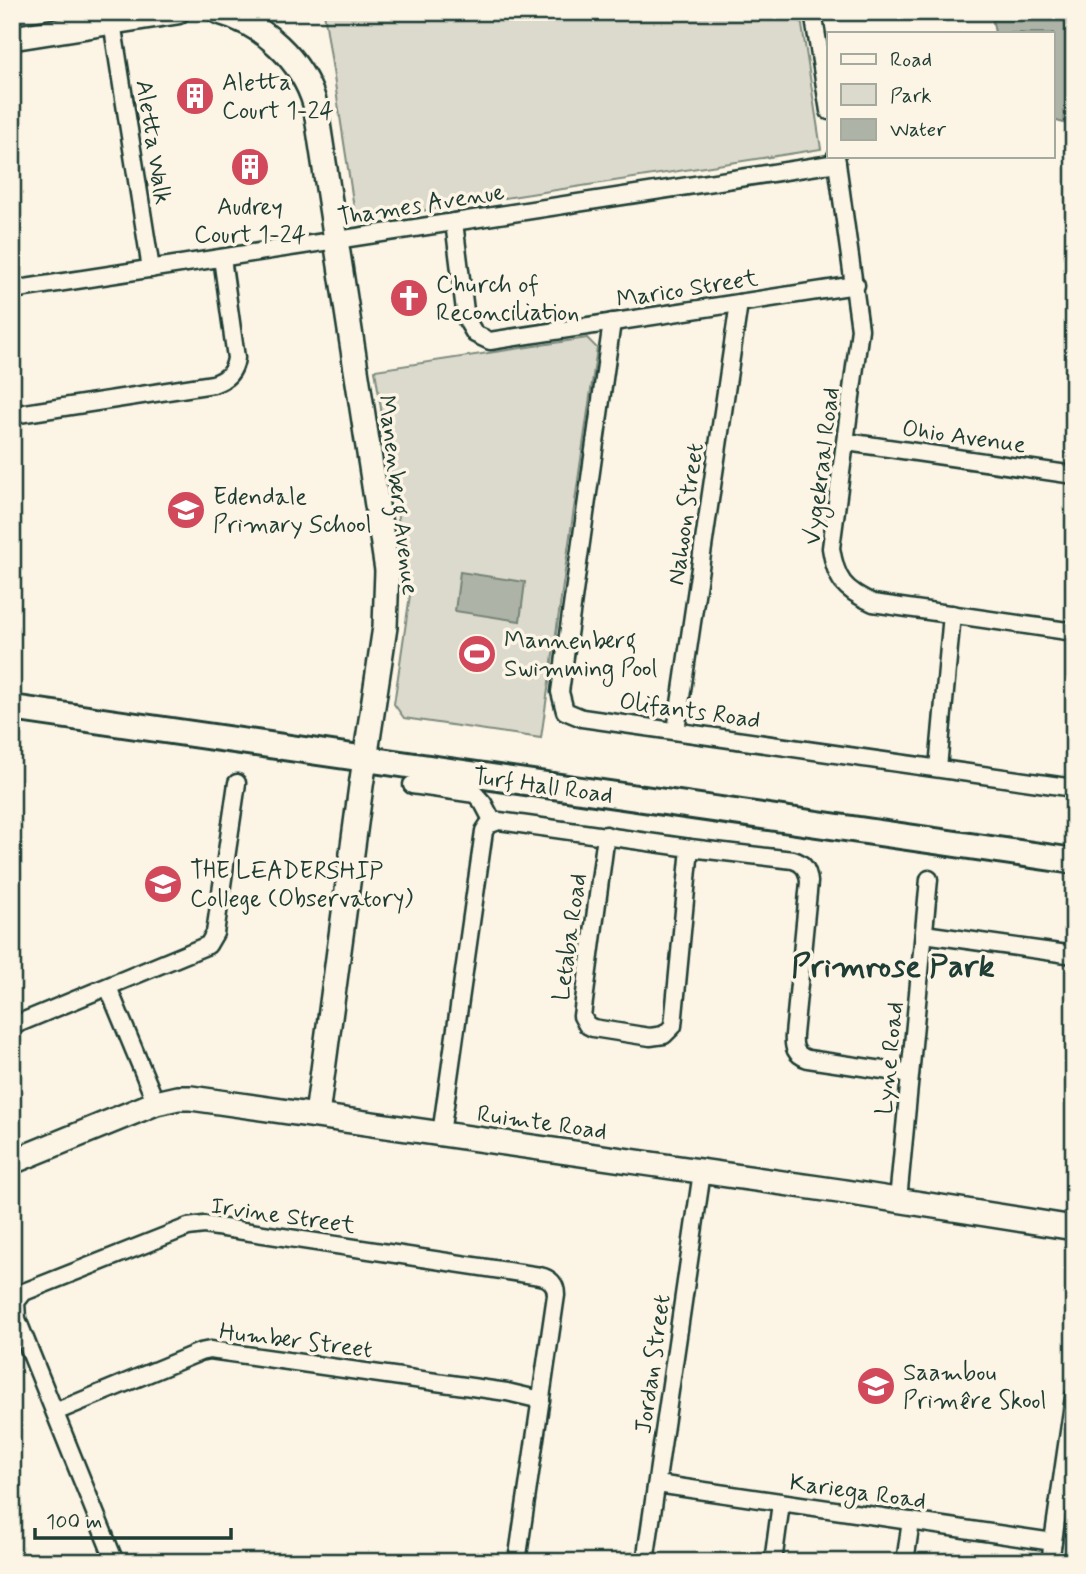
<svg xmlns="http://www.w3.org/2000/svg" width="1086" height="1574" viewBox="0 0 1086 1574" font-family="Mynerve,sans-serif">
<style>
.green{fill:#dcdacc;stroke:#7e8c80;stroke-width:2}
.water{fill:#aeb3a7;stroke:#758479;stroke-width:2}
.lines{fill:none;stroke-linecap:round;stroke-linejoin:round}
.street-casing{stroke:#1f3d34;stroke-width:21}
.secondary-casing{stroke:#1f3d34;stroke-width:28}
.primary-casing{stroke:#1f3d34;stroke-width:30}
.street{stroke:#fcf5e5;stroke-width:16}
.secondary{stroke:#fcf5e5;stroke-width:23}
.primary{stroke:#fcf5e5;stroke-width:24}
.labels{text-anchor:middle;stroke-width:7;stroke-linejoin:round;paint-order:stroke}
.poi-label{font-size:24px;fill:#1f3d34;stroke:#fcf5e5;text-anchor:start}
.street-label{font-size:24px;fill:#1f3d34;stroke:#fcf5e5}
.district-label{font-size:32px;font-weight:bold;fill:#1f3d34;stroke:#fcf5e5}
</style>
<rect width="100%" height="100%" fill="#fcf5e5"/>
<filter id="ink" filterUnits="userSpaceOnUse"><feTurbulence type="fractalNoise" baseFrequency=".0143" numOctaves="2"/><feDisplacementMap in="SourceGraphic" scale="14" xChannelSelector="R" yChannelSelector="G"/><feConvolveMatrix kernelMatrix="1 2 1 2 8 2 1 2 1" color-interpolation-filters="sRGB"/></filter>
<g filter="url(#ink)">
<!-- green -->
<g class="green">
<polygon points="324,12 800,12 821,149 356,221"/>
<polygon points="587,338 597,348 541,738 404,718 394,704 410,595 375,370"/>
</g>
<!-- water -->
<g class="water">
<polygon points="991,12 1074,12 1074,126 1053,120 1053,33 995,33"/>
<polygon points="460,572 525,582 520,621 455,611"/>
</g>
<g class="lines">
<defs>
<g id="street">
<polyline points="813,12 829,111"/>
<polyline points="112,22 151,269"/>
<path d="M 836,156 L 860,329 L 831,548 C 836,580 844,590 873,603 L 1074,632"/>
<polyline points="454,222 466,319 475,334 490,341 856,285"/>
<polyline points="12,290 837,163"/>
<polyline points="612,322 560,692 565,711 582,718 1074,788"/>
<path d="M 12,415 L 213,384 C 226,380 234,373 236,358 L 222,258"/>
<polyline points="847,442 1074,475"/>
<polyline points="676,731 739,303"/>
<polyline points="938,768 952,614"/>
<polyline points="412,785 475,794 483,803 493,822"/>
<polyline points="606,835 582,1016 587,1025 593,1028 650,1037 664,1035 673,1026 690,848"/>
<polyline points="924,934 1074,955"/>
<polyline points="108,987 156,1103"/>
<polyline points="12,1026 208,945 215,933 237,783"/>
<path d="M 441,1134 L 484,831 L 488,825 L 499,821 L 690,848 L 793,860 C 804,863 808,871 809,882 L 794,1035 C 793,1047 795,1055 808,1059 L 910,1074"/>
<polyline points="898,1200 929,879"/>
<polyline points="55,1412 200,1352 210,1350 507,1392 541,1400"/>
<polyline points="657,1484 1053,1542"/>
<path d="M 115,1562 L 17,1319 L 16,1302 L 24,1292 L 188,1227 L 204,1225 L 540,1276 C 550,1278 556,1284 556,1295 L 517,1562"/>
<polyline points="645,1562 702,1172"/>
<polyline points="773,1562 781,1503"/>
<polyline points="905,1562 911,1521"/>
<polyline points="1050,1562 1074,1397"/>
</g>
<g id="secondary">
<path d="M 219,12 C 263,24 302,60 315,104 L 387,570 L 385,627 L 361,786 L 317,1115"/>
<polyline points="12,38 177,12"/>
<polyline points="12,1162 156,1103 178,1098 191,1098 839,1191 1074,1228"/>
</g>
<polyline id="primary" points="12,708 1074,861"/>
</defs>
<!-- street casing -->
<use href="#street" class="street-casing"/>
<!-- secondary casing -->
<use href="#secondary" class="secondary-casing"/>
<!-- primary casing -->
<use href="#primary" class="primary-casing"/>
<!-- street -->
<use href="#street" class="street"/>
<!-- secondary -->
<use href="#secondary" class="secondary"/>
<!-- primary -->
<use href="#primary" class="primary"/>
</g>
</g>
<!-- icons -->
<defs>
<symbol id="building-disc" viewBox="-11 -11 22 22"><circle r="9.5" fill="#d1495b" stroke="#fcf5e5"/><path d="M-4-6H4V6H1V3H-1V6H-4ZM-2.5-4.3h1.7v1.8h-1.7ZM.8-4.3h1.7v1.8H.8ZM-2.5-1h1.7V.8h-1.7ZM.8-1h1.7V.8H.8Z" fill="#fff"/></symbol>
<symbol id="church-disc" viewBox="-11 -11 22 22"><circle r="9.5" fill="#d1495b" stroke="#fcf5e5"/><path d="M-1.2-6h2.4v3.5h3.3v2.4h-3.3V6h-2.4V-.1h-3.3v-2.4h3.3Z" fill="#fff"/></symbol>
<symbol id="school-disc" viewBox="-11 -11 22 22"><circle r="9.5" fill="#d1495b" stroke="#fcf5e5"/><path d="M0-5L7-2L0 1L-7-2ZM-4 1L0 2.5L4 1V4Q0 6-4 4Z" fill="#fff"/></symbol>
<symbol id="stadium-disc" viewBox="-11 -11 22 22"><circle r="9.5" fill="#d1495b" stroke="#fcf5e5"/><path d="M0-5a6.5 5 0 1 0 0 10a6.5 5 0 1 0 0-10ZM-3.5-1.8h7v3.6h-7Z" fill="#fff"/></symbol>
</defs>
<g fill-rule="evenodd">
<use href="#building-disc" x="173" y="74" width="44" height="44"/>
<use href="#building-disc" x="228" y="145" width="44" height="44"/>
<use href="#church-disc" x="387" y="276" width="44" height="44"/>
<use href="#school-disc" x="164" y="488" width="44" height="44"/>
<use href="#stadium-disc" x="455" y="632" width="44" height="44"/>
<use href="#school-disc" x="141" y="862" width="44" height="44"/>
<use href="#school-disc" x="854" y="1364" width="44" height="44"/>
</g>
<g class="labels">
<!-- poi labels -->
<g class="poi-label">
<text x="222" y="90">Aletta<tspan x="222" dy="28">Court 1-24</tspan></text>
<text x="250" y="214" text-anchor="middle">Audrey<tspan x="250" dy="28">Court 1-24</tspan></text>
<text x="436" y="292">Church of<tspan x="436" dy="28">Reconciliation</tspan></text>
<text x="213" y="504">Edendale<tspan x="213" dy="28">Primary School</tspan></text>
<text x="504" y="648">Mannenberg<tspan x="504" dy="28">Swimming Pool</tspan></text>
<text x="190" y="878">THE LEADERSHIP<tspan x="190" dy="28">College (Observatory)</tspan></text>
<text x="903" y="1380">Saambou<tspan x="903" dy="28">Primêre Skool</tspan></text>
</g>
<!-- street labels -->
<g class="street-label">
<text transform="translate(154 142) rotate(81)" y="8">Aletta Walk</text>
<text transform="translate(421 204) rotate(-9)" y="8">Thames Avenue</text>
<text transform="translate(687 288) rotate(-9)" y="8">Marico Street</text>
<text transform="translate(964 436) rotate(8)" y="8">Ohio Avenue</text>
<text transform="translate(821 466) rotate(-83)" y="8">Vygekraal Road</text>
<text transform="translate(399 495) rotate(83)" y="8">Manenberg Avenue</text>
<text transform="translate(685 514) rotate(-82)" y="8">Nahoon Street</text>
<text transform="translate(690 710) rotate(8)" y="8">Olifants Road</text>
<text transform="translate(543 785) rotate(8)" y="8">Turf Hall Road</text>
<text transform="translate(569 937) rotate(-82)" y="8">Letaba Road</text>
<text transform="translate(889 1058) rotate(-84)" y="8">Lyne Road</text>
<text transform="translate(542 1122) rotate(8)" y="8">Ruimte Road</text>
<text transform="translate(283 1215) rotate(8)" y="8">Irvine Street</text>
<text transform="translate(296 1340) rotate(7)" y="8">Humber Street</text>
<text transform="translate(652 1364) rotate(-82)" y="8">Jordan Street</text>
<text transform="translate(858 1491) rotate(8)" y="8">Kariega Road</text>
</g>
<!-- district labels -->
<g class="district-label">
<text x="893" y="976">Primrose Park</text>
</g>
</g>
<!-- margin -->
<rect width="1086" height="1574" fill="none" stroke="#fcf5e5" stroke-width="42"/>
<rect x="21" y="21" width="1044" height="1532" fill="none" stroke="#1f3d34" stroke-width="2.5" filter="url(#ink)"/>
<!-- legend -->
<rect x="827" y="32" width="228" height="126" fill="#fcf5e5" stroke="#a4ab9e" stroke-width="2"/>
<rect x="841" y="54" width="35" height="10" fill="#fcf5e5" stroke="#a4ab9e" stroke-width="2"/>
<text x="890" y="66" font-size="21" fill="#1f3d34">Road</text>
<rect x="841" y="84" width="35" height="21" fill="#dcdacc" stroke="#a4ab9e" stroke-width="2"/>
<text x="890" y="102" font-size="21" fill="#1f3d34">Park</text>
<rect x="841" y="119" width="35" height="21" fill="#aeb3a7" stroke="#a4ab9e" stroke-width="2"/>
<text x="890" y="136" font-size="21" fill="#1f3d34">Water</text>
<!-- scale -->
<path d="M35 1528v10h196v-10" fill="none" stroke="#1f3d34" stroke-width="3.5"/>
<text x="46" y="1528" font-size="21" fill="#1f3d34" stroke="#fcf5e5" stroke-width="5" paint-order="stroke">100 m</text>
</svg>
